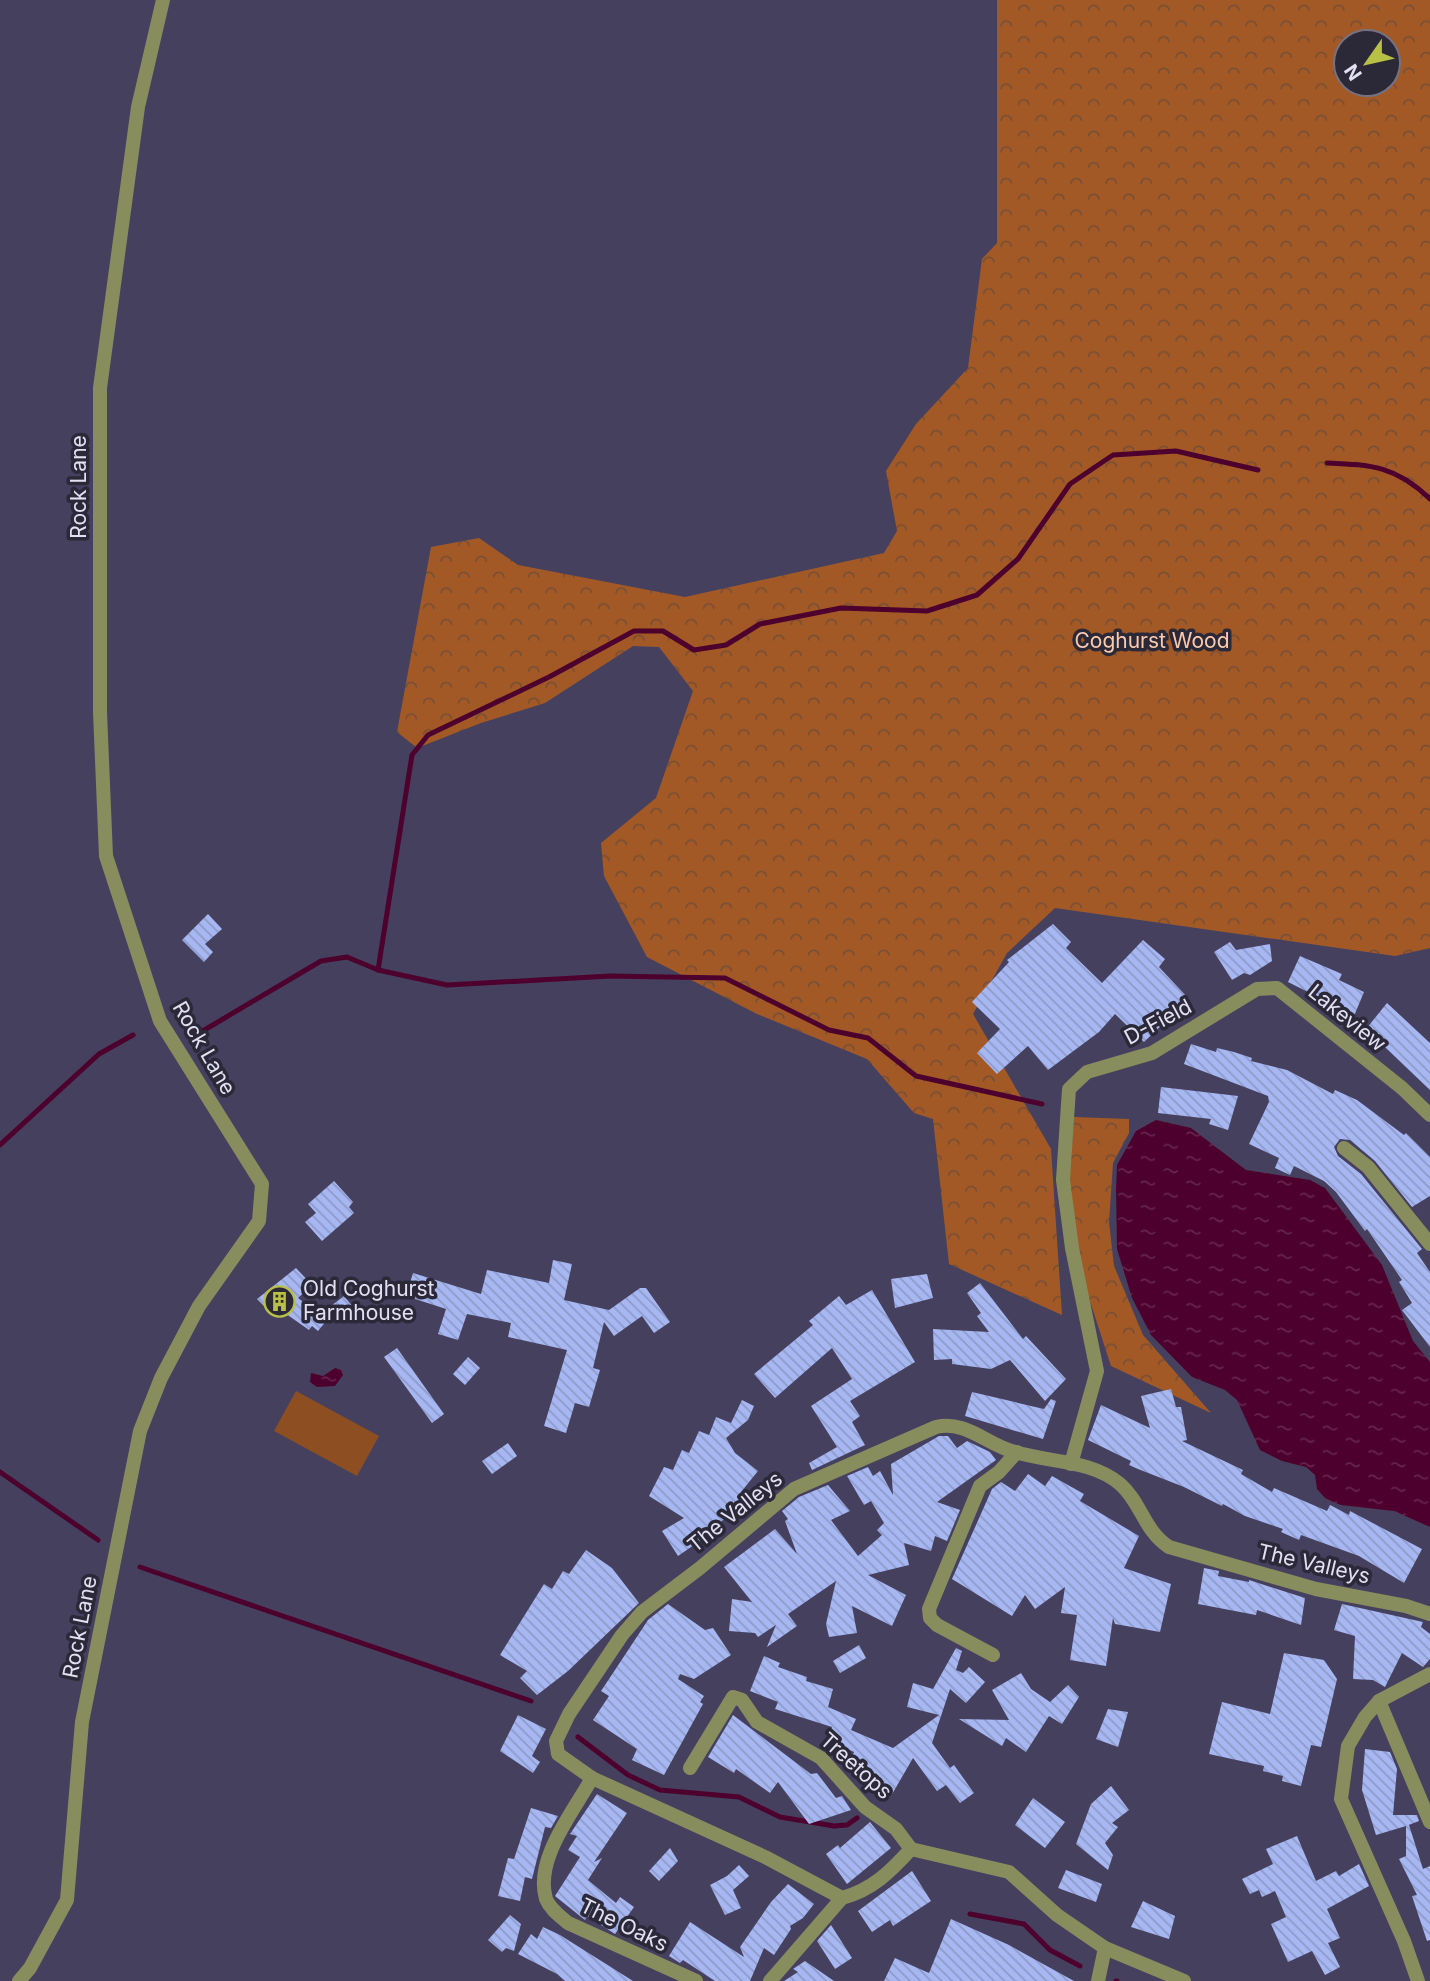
<svg xmlns="http://www.w3.org/2000/svg" width="1430" height="1981" viewBox="0 0 1430 1981" font-family="Inter,sans-serif">
<style>
.green{fill:#8d4e21}
.forest{fill:url(#forest-crowns);fill-rule:evenodd}
.water{fill:url(#water-ripples)}
.lines{fill:none;stroke-linecap:round;stroke-linejoin:round}
.stream{stroke:#4d002d;stroke-width:5}
.building{fill:url(#building-back-hatch)}
.minor{stroke:#888d5e;stroke-width:14}
.tertiary{stroke:#888d5e;stroke-width:14}
.labels{text-anchor:middle;stroke-width:7;stroke-linejoin:round;paint-order:stroke}
.street-label{font-size:21px;fill:#e2e0f3;stroke:#2b2938}
.park-label{font-size:21px;fill:#fbc9ab;stroke:#2b2938}
.poi-label{font-size:21px;fill:#e2e0f3;stroke:#2b2938;text-anchor:start}
</style>
<defs>
<pattern id="forest-crowns" width="20" height="18" patternUnits="userSpaceOnUse" patternTransform="scale(1.75)"><rect width="20" height="18" fill="#a35925"/><path d="M2 6a3 3 0 1 1 6 0M12 15a3 3 0 1 1 6 0" fill="none" stroke="#784f35"/></pattern>
<pattern id="water-ripples" width="26" height="14" patternUnits="userSpaceOnUse" patternTransform="scale(1.75)"><rect width="26" height="14" fill="#4d002d"/><path d="M2 4q2-2 4 0t4 0M15 11q2-2 4 0t4 0" fill="none" stroke="#66254c"/></pattern>
<pattern id="building-back-hatch" width="6" height="6" patternUnits="userSpaceOnUse" patternTransform="scale(1.75)"><rect width="6" height="6" fill="#a6b7f2"/><path d="M-1 5l2 2M0 0l6 6M5-1l2 2" fill="none" stroke="#8e9ac8"/></pattern>
</defs>
<rect width="100%" height="100%" fill="#46405f"/>
<!-- green -->
<polygon class="green" points="296,1391 379,1436 357,1476 274,1431"/>
<!-- forest -->
<g class="forest">
<path d="M 997,0 L 1430,0 L 1430,948 L 1395,956 L 1055,908 L 1007,953 L 973,1014 L 1051,1149 L 1062,1315 L 949,1264 L 933,1119 L 914,1113 L 867,1059 L 757,1014 L 647,957 L 604,876 L 601,843 L 656,798 L 693,691 L 659,647 L 633,646 L 545,703 L 481,723 L 417,748 L 397,732 L 431,547 L 479,538 L 518,565 L 685,597 L 884,553 L 897,531 L 886,471 L 916,424 L 968,368 L 982,259 L 997,243 ZM 1346,42 L 1388,42 L 1388,84 L 1346,84 Z"/>
<polygon points="1074,1117 1129,1119 1129,1133 1113,1163 1109,1222 1114,1266 1143,1335 1211,1413 1111,1366 1066,1227"/>
</g>
<!-- water -->
<g class="water">
<polygon points="1156,1120 1191,1128 1246,1170 1310,1180 1325,1188 1382,1265 1413,1341 1430,1362 1430,1527 1394,1511 1341,1505 1326,1499 1317,1489 1315,1475 1306,1467 1282,1461 1260,1450 1237,1400 1225,1390 1192,1377 1151,1335 1132,1298 1117,1249 1116,1190 1117,1165 1136,1131"/>
<polygon points="335,1368 341,1370 343,1375 335,1386 317,1387 310,1382 311,1373 323,1376"/>
</g>
<g class="lines">
<!-- stream -->
<g class="stream">
<path d="M 1327,463 C 1372,465 1396,466 1430,499"/>
<polyline points="378,970 412,755 428,735 549,677 634,631 663,631 694,650 726,645 760,624 841,608 927,611 977,595 1018,559 1070,484 1113,455 1176,451 1258,470"/>
<polyline points="201,1032 321,961 347,957 378,970 447,985 610,976 725,978 829,1030 868,1038 916,1076 1042,1104"/>
<polyline points="0,1145 99,1054 133,1035"/>
<polyline points="0,1472 98,1540"/>
<polyline points="140,1567 531,1701"/>
<polyline points="578,1737 628,1775 660,1790 739,1797 780,1817 834,1826 847,1825 857,1818"/>
<polyline points="970,1914 1024,1924 1050,1950 1080,1966"/>
<polyline points="1116,1981 1117,1981"/>
</g>
</g>
<!-- building -->
<g class="building">
<polygon points="208,914 222,929 205,944 213,952 204,962 182,940"/>
<polygon points="1053,924 1071,942 1066,948 1102,983 1143,940 1165,959 1159,967 1189,999 1144,1042 1115,1014 1099,1032 1048,1070 1028,1046 997,1074 977,1053 1000,1029 972,1002 1009,962 1007,960"/>
<polygon points="1230,942 1236,950 1270,944 1272,961 1250,975 1244,973 1232,980 1214,952"/>
<polygon points="1300,956 1342,974 1339,980 1364,992 1354,1016 1306,997 1310,993 1288,982"/>
<polygon points="1387,1003 1430,1043 1430,1090 1366,1029"/>
<polygon points="1191,1044 1216,1052 1217,1048 1234,1052 1252,1058 1251,1061 1287,1070 1333,1094 1335,1090 1357,1100 1404,1135 1406,1133 1430,1157 1430,1196 1412,1207 1375,1161 1350,1140 1340,1139 1334,1147 1338,1156 1361,1174 1422,1249 1417,1253 1430,1272 1430,1347 1402,1310 1412,1303 1399,1282 1402,1280 1367,1229 1365,1231 1336,1192 1324,1181 1294,1166 1290,1175 1275,1168 1279,1158 1249,1144 1269,1102 1268,1096 1184,1064"/>
<polygon points="1161,1087 1238,1096 1228,1130 1209,1124 1211,1119 1158,1113"/>
<polygon points="334,1181 353,1202 349,1207 354,1213 322,1241 305,1222 316,1213 308,1204"/>
<polygon points="553,1260 572,1264 564,1300 609,1310 640,1288 646,1288 670,1322 654,1333 642,1316 614,1336 604,1322 593,1368 600,1370 589,1407 575,1403 566,1433 544,1426 567,1350 508,1337 511,1323 467,1314 458,1340 438,1334 446,1309 406,1296 413,1273 481,1294 487,1270 549,1283"/>
<polygon points="296,1268 312,1285 298,1298 327,1320 318,1331 312,1326 309,1330 272,1304 267,1309 257,1299"/>
<polygon points="927,1274 933,1298 895,1308 891,1279"/>
<polygon points="980,1283 1023,1339 1026,1336 1066,1379 1045,1401 1010,1360 991,1369 952,1364 952,1359 934,1360 933,1329 989,1332 977,1316 981,1313 967,1293"/>
<polygon points="872,1290 915,1362 850,1401 860,1416 852,1422 865,1445 812,1470 809,1463 837,1447 811,1406 852,1379 832,1348 775,1398 754,1374 813,1325 809,1321 839,1296 846,1305"/>
<polygon points="344,1296 353,1307 341,1318 331,1306"/>
<polygon points="397,1348 444,1414 432,1423 384,1357"/>
<polygon points="468,1357 480,1368 465,1385 453,1374"/>
<polygon points="1171,1389 1176,1407 1181,1407 1187,1440 1182,1441 1243,1470 1241,1474 1272,1492 1274,1488 1327,1511 1330,1505 1349,1515 1350,1511 1422,1549 1404,1583 1359,1556 1301,1535 1299,1540 1281,1532 1283,1529 1245,1516 1223,1504 1222,1506 1184,1487 1138,1469 1129,1465 1131,1461 1088,1440 1101,1405 1150,1428 1141,1396"/>
<polygon points="972,1392 1044,1409 1051,1399 1056,1401 1043,1439 965,1416"/>
<polygon points="742,1400 754,1406 748,1420 726,1438 735,1453 758,1471 741,1492 746,1497 707,1536 678,1556 662,1531 684,1518 649,1496 664,1467 673,1470 682,1450 689,1453 699,1431 709,1435 716,1417 731,1423"/>
<polygon points="939,1436 948,1436 957,1448 967,1441 990,1452 996,1460 937,1502 960,1510 947,1541 935,1536 931,1551 904,1543 909,1565 868,1575 906,1595 892,1626 852,1606 857,1633 829,1637 826,1624 836,1581 788,1614 797,1626 767,1647 776,1625 758,1637 755,1633 729,1631 732,1599 752,1602 724,1567 775,1529 797,1554 785,1521 788,1519 782,1511 799,1497 828,1485 850,1511 831,1520 858,1556 882,1535 877,1530 884,1523 871,1501 864,1505 847,1476 868,1467 873,1476 880,1471 893,1495 891,1464"/>
<polygon points="508,1443 517,1456 492,1474 482,1461"/>
<polygon points="1028,1474 1045,1486 1052,1476 1084,1494 1080,1501 1139,1536 1124,1568 1171,1584 1160,1632 1115,1624 1113,1618 1106,1666 1070,1660 1077,1615 1061,1613 1065,1587 1035,1609 1025,1595 1012,1616 952,1579 992,1489 1001,1482 1015,1491"/>
<polygon points="586,1550 612,1568 639,1603 568,1671 537,1695 520,1678 527,1671 500,1655 544,1584 552,1589 563,1571 569,1574"/>
<polygon points="1204,1568 1219,1571 1218,1576 1249,1582 1249,1580 1305,1598 1301,1625 1257,1610 1256,1615 1198,1604"/>
<polygon points="668,1604 705,1630 713,1628 731,1655 694,1679 680,1674 678,1679 704,1696 700,1702 703,1704 664,1775 632,1760 637,1749 593,1720 609,1696 601,1691 611,1676 648,1620"/>
<polygon points="1342,1604 1423,1622 1421,1627 1430,1634 1430,1659 1423,1667 1402,1653 1385,1687 1373,1680 1353,1679 1355,1636 1334,1630"/>
<polygon points="859,1645 866,1658 840,1673 833,1661"/>
<polygon points="956,1648 962,1651 956,1670 963,1673 969,1667 985,1682 966,1703 950,1689 932,1743 950,1768 954,1765 974,1793 960,1803 946,1785 937,1791 913,1758 891,1796 884,1798 866,1788 885,1782 848,1767 854,1752 827,1740 832,1727 775,1709 778,1702 750,1691 764,1656 780,1663 778,1667 807,1677 806,1681 833,1689 828,1707 856,1719 851,1730 893,1748 939,1715 907,1707 913,1683 933,1689"/>
<polygon points="1284,1653 1324,1660 1337,1679 1321,1747 1311,1745 1301,1786 1282,1781 1283,1776 1263,1771 1264,1766 1209,1754 1222,1702 1270,1714"/>
<polygon points="1021,1673 1031,1689 1050,1702 1068,1685 1079,1697 1062,1724 1049,1716 1026,1752 1006,1738 1002,1746 959,1719 1009,1720 992,1690"/>
<polygon points="1108,1709 1128,1712 1118,1747 1096,1739"/>
<polygon points="518,1715 546,1729 532,1756 540,1762 533,1773 500,1751"/>
<polygon points="733,1715 811,1774 817,1773 836,1798 842,1796 851,1810 809,1824 778,1782 770,1793 736,1769 734,1773 708,1757"/>
<polygon points="1365,1749 1390,1752 1397,1769 1393,1815 1417,1815 1419,1821 1406,1826 1409,1825 1423,1869 1430,1866 1430,1940 1427,1941 1412,1896 1417,1895 1399,1859 1406,1856 1406,1826 1376,1835 1362,1790"/>
<polygon points="1111,1786 1129,1810 1112,1823 1118,1827 1105,1843 1113,1855 1108,1870 1076,1844 1091,1804"/>
<polygon points="597,1794 627,1813 594,1862 602,1858 588,1880 616,1903 620,1897 634,1907 615,1934 587,1916 585,1920 555,1896 580,1857 568,1850 577,1836 570,1834"/>
<polygon points="1033,1798 1065,1822 1045,1848 1015,1825"/>
<polygon points="531,1808 558,1816 551,1828 545,1827 532,1879 525,1877 520,1901 498,1896 508,1858 514,1859"/>
<polygon points="870,1822 891,1848 847,1884 826,1854 838,1845 840,1848"/>
<polygon points="1297,1836 1316,1881 1336,1871 1339,1876 1359,1864 1369,1886 1327,1909 1340,1938 1328,1943 1340,1967 1325,1975 1312,1951 1288,1962 1271,1924 1286,1917 1275,1891 1262,1897 1259,1890 1250,1894 1242,1879 1273,1864 1266,1849"/>
<polygon points="670,1848 678,1861 659,1881 649,1871"/>
<polygon points="739,1865 749,1876 733,1890 741,1908 725,1915 710,1885 727,1876"/>
<polygon points="1066,1870 1102,1884 1096,1902 1058,1888"/>
<polygon points="912,1871 931,1901 893,1926 890,1920 872,1932 858,1911"/>
<polygon points="788,1884 814,1904 803,1918 790,1926 791,1929 774,1955 764,1948 750,1981 715,1981 683,1960 680,1963 669,1956 690,1922 744,1957 740,1947 771,1902"/>
<polygon points="1143,1901 1175,1916 1169,1939 1131,1927"/>
<polygon points="510,1915 521,1924 514,1951 506,1948 502,1952 488,1940"/>
<polygon points="951,1919 1009,1945 1074,1981 884,1981 895,1958 929,1973"/>
<polygon points="831,1925 852,1958 835,1969 817,1941"/>
<polygon points="543,1927 560,1935 633,1981 565,1981 557,1974 518,1954 531,1934 537,1939"/>
<polygon points="805,1961 834,1981 784,1981 798,1972 793,1969"/>
</g>
<g class="lines">
<!-- minor -->
<g class="minor">
<polyline points="1344,1148 1368,1167 1430,1244"/>
<polyline points="1071,1464 1097,1371 1072,1248 1063,1180 1069,1089 1087,1072 1152,1053 1257,989 1277,988 1402,1088 1430,1115"/>
<polyline points="993,1655 937,1625 930,1618 929,1609 980,1486 999,1472 1017,1452"/>
<polyline points="1379,1701 1430,1822"/>
<polyline points="690,1768 733,1697 742,1700 757,1722 821,1758 865,1807 896,1829 911,1849"/>
<path d="M 592,1778 C 574,1811 534,1859 546,1899 C 550,1909 560,1916 568,1923 L 696,1981"/>
<polyline points="770,1981 842,1898"/>
<polyline points="1098,1981 1105,1948"/>
<path d="M 1184,1981 L 1105,1948 L 1057,1915 L 1009,1872 L 911,1849 C 890,1872 872,1890 842,1898 L 765,1857 L 592,1778 L 558,1754 L 556,1741 L 569,1714 L 622,1635 L 642,1612 L 700,1568 L 794,1489 L 936,1427 C 963,1421 981,1439 1006,1449 C 1041,1463 1090,1458 1120,1484 C 1141,1502 1144,1531 1169,1547 L 1316,1589 L 1406,1606 L 1430,1614"/>
<polyline points="1418,1981 1404,1941 1341,1799 1348,1746 1365,1717 1379,1701 1430,1674"/>
</g>
<!-- tertiary -->
<polyline class="tertiary" points="19,1981 30,1968 67,1900 82,1722 140,1431 161,1378 199,1306 259,1221 262,1184 160,1021 106,856 100,712 100,388 138,107 163,0"/>
</g>
<!-- icons -->
<defs>
<symbol id="building-ring" viewBox="-11 -11 22 22"><circle r="9.5" fill="#2b2938" stroke="#b9c046" stroke-width="1.5"/><path d="M-4-6H4V6H1V3H-1V6H-4ZM-2.5-4.3h1.7v1.8h-1.7ZM.8-4.3h1.7v1.8H.8ZM-2.5-1h1.7V.8h-1.7ZM.8-1h1.7V.8H.8Z" fill="#b9c046"/></symbol>
</defs>
<g fill-rule="evenodd">
<use href="#building-ring" x="262" y="1284" width="35" height="35"/>
</g>
<g class="labels">
<!-- street labels -->
<g class="street-label">
<text transform="translate(79 487) rotate(-90)" y="7">Rock Lane</text>
<text transform="translate(1347 1018) rotate(39)" y="7">Lakeview</text>
<text transform="translate(1158 1022) rotate(-28)" y="7">D-Field</text>
<text transform="translate(204 1048) rotate(60)" y="7">Rock Lane</text>
<text transform="translate(735 1512) rotate(-39)" y="7">The Valleys</text>
<text transform="translate(1314 1564) rotate(13)" y="7">The Valleys</text>
<text transform="translate(80 1627) rotate(-79)" y="7">Rock Lane</text>
<text transform="translate(856 1766) rotate(42)" y="7">Treetops</text>
<text transform="translate(624 1925) rotate(26)" y="7">The Oaks</text>
</g>
<!-- park labels -->
<g class="park-label">
<text x="1152" y="648">Coghurst Wood</text>
</g>
<!-- poi labels -->
<g class="poi-label">
<text x="303" y="1296">Old Coghurst<tspan x="303" dy="24">Farmhouse</tspan></text>
</g>
</g>
<!-- north arrow -->
<g transform="translate(1367 63) rotate(236)"><circle r="33" fill="#2b2938" stroke="#747283" stroke-width="2"/>
<path d="M0-5L12 26L0 18L-12 26Z" fill="#b9c046"/>
<text y="-10" font-size="19" font-weight="bold" text-anchor="middle" fill="#e2e0f3">N</text>
</g>
</svg>
